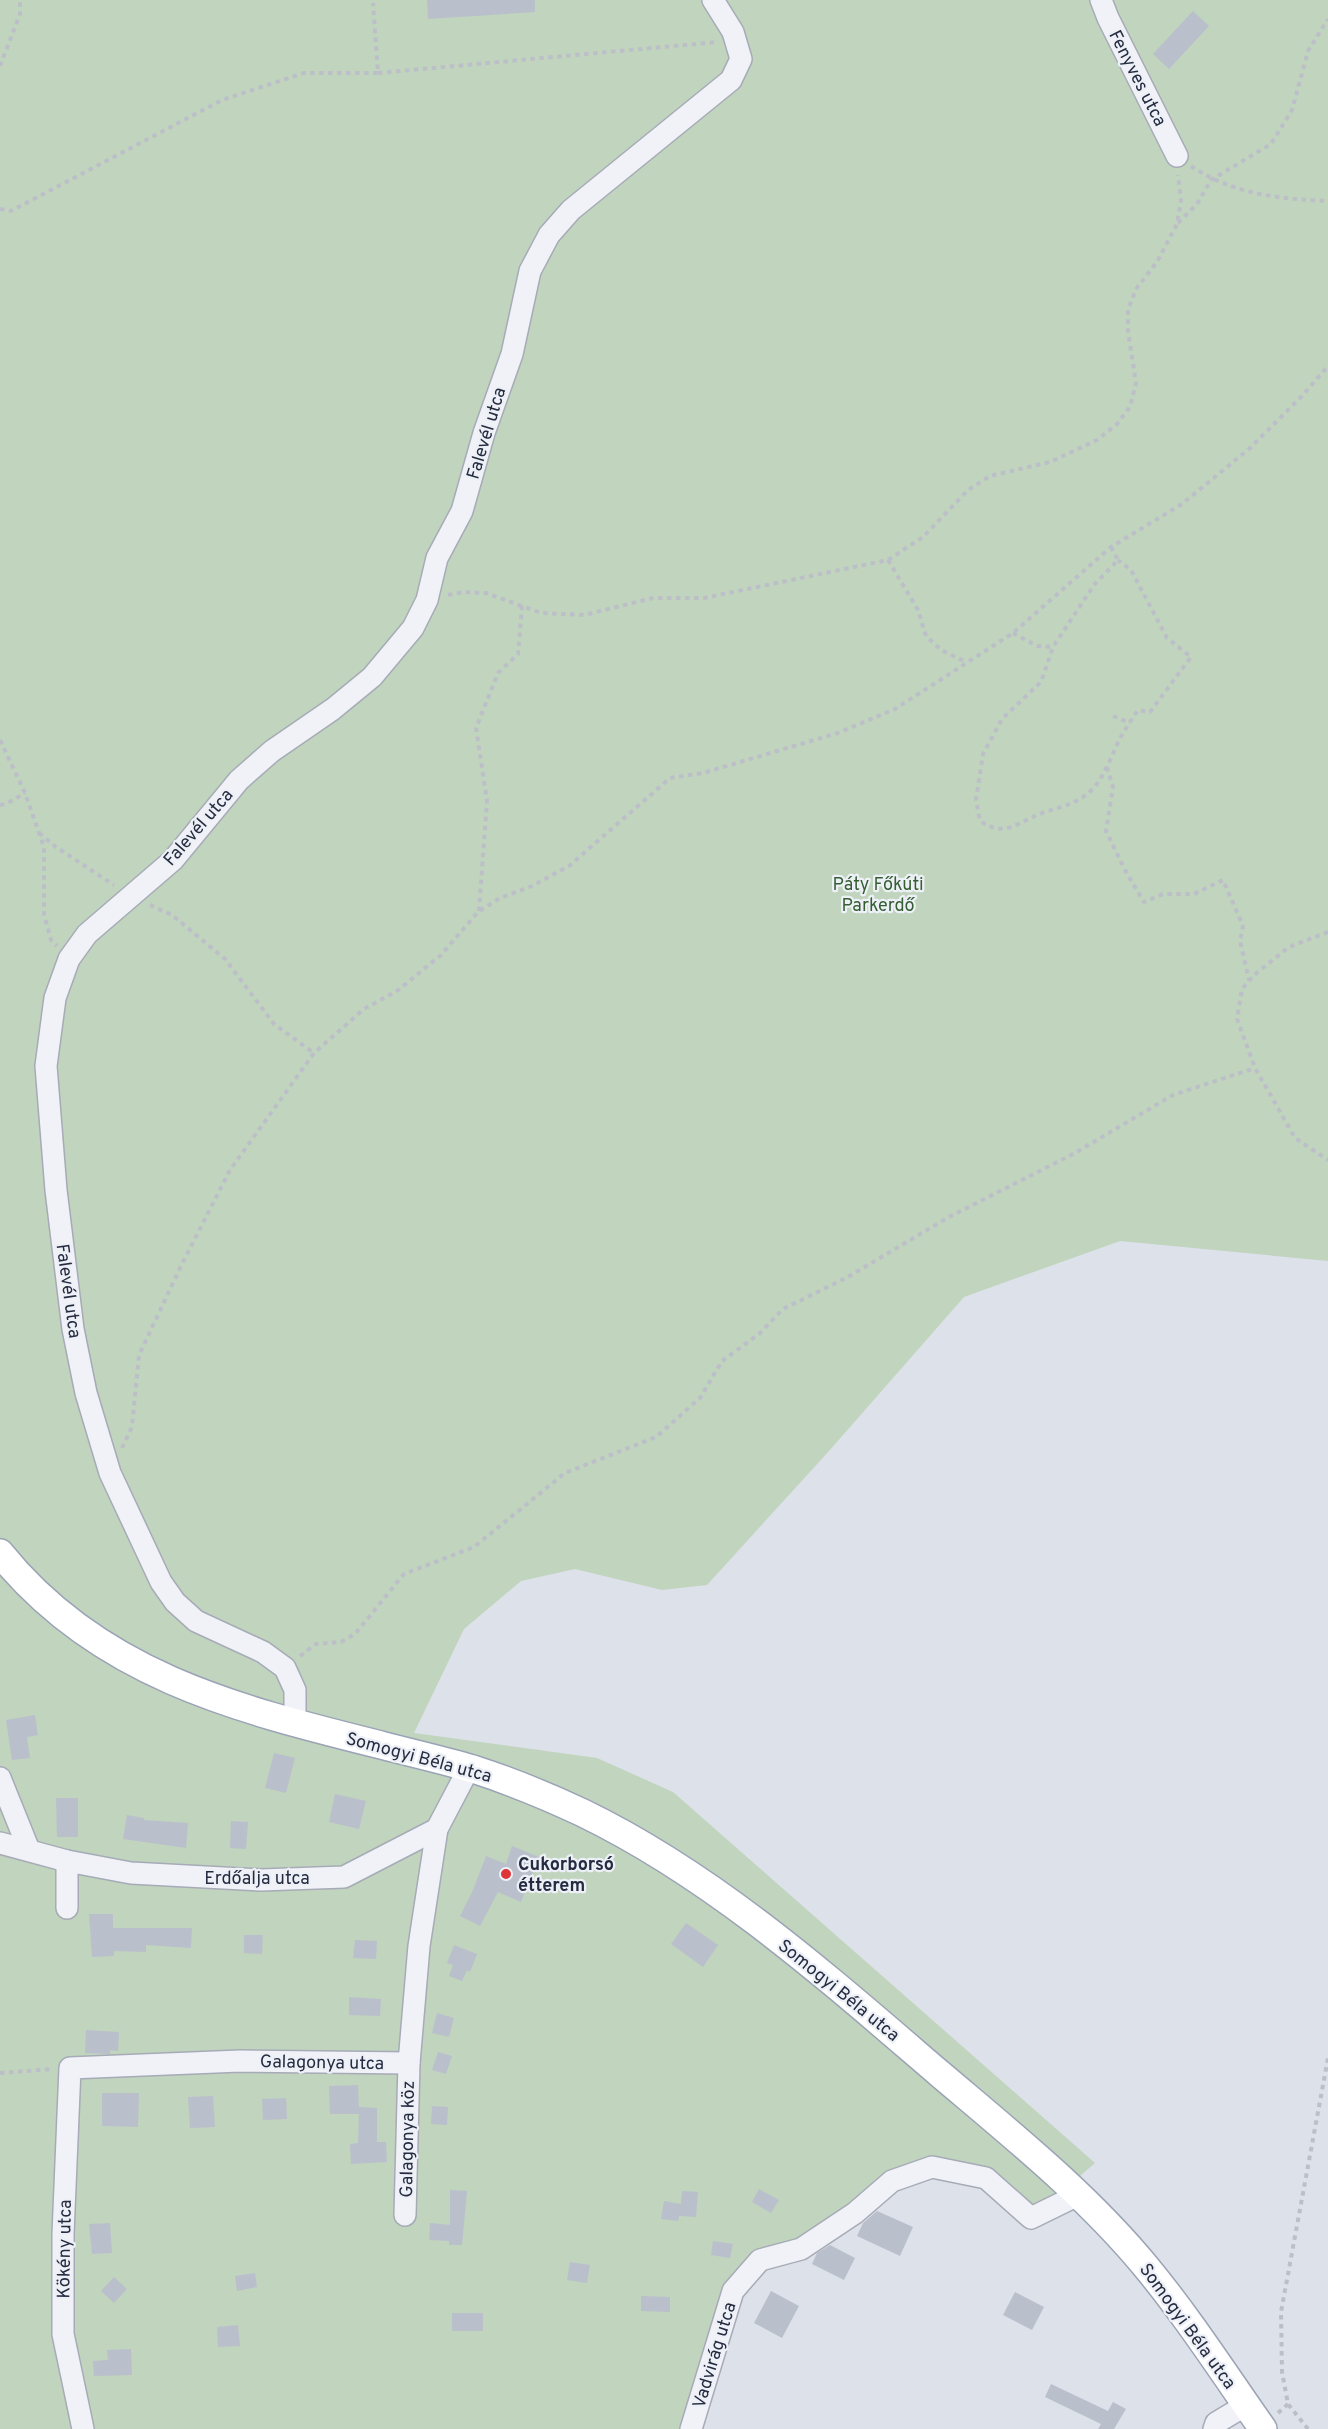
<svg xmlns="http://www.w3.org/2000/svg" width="1328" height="2429" viewBox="0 0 1328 2429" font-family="Overpass,sans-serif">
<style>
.green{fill:#c0d4be}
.building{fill:#babfcc}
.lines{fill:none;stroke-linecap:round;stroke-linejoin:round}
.minor-casing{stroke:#a6abb7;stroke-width:24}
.major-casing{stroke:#9ba3b6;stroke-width:30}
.path{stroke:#bcbfc8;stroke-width:4;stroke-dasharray:4.5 4.5;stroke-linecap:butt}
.minor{stroke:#f1f2f7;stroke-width:21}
.major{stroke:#fff;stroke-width:27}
.poi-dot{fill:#dd3438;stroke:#edf0f6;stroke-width:2}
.labels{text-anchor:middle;stroke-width:4.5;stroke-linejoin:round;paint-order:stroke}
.street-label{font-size:18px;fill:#252c41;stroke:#edf0f6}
.park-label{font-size:18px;fill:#345f31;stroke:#edf0f6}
.poi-label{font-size:18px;font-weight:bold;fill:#252c41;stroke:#edf0f6;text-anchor:start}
</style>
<rect width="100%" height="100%" fill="#dde1e9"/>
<!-- green -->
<polygon class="green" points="0,0 1328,0 1328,1261 1120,1241 964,1297 829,1451 707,1585 662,1590 575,1569 521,1581 464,1629 414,1733 597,1758 673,1792 1095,2163 1031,2218 986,2178 932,2167 855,2213 760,2260 733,2291 691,2429 0,2429"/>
<!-- building -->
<g class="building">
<polygon points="427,0 535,0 535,12 428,19"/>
<polygon points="1193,11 1209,26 1169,69 1153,54"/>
<polygon points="35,1715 38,1735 27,1737 30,1758 12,1760 6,1720"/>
<polygon points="274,1753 295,1758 286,1793 265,1788"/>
<polygon points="335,1794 366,1801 359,1829 329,1822"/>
<polygon points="56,1798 78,1798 78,1837 57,1837"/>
<polygon points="127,1815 144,1818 144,1820 188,1823 186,1848 123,1839"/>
<polygon points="231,1821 248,1822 246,1849 230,1848"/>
<polygon points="512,1846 539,1857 521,1902 498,1892 480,1926 460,1916 473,1890 486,1856 506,1864"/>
<polygon points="89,1914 113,1914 113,1928 192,1928 191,1948 146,1945 146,1952 114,1951 114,1956 92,1957"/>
<polygon points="686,1923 718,1945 703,1967 671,1944"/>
<polygon points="244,1935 263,1935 262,1954 244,1953"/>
<polygon points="355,1940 377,1941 376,1959 353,1958"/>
<polygon points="454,1945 477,1954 470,1972 467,1970 462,1981 449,1976 453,1965 447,1963"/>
<polygon points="349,1997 381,1999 380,2016 349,2015"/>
<polygon points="437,2013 454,2018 449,2037 432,2033"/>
<polygon points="86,2030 119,2032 118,2051 110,2050 110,2054 85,2053"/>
<polygon points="438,2052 452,2056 446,2074 432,2070"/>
<polygon points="358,2085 359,2109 359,2107 377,2108 377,2142 386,2142 387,2162 351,2164 350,2144 358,2143 359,2114 330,2114 329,2086"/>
<polygon points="102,2093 139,2093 138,2127 102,2126"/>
<polygon points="213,2096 215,2127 190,2128 188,2097"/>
<polygon points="286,2098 287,2119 263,2120 262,2099"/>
<polygon points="432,2106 448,2107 447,2125 431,2124"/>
<polygon points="759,2189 779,2200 771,2213 752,2202"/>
<polygon points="450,2190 467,2191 462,2245 449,2245 449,2241 429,2240 430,2223 450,2225"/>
<polygon points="682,2191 698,2192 696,2217 679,2216 678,2221 661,2219 664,2201 681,2204"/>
<polygon points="877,2211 913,2227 900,2256 857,2236 863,2223"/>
<polygon points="110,2223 112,2253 92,2254 89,2224"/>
<polygon points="713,2241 733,2244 730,2258 711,2255"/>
<polygon points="830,2245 855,2258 844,2280 812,2264 817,2253"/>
<polygon points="570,2262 590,2265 587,2283 567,2280"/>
<polygon points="255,2273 257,2287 237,2291 235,2276"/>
<polygon points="114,2277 127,2289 114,2303 101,2291"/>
<polygon points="771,2291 799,2306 782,2338 754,2323"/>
<polygon points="1015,2292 1044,2307 1032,2330 1003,2315"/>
<polygon points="641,2296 670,2297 670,2312 641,2311"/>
<rect x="452" y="2313" width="31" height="18"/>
<polygon points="238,2325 240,2346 218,2347 217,2327"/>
<polygon points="131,2349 132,2375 94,2376 93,2361 108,2360 107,2350"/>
<polygon points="1051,2384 1108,2411 1113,2402 1126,2409 1114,2429 1098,2429 1101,2424 1045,2397"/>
</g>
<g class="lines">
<defs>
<g id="minor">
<polyline points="1101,0 1108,18 1177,156"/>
<polyline points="295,1724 295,1690 285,1668 263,1652 196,1621 175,1602 161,1582 110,1473 86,1393 73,1329 56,1190 46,1066 55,998 69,959 87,934 173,860 239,780 272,751 333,709 372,677 413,628 427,600 437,558 462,511 484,433 512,354 530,271 549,235 571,210 731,80 741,59 733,32 713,0"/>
<polyline points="0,1778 29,1850"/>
<polyline points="0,1843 67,1861 131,1873 261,1880 344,1877 437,1829 469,1768"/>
<polyline points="67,1861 67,1908"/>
<polyline points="405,2215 409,2063 419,1946 437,1829"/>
<polyline points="83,2429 63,2334 63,2234 70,2068 240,2061 409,2063"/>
<polyline points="691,2429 733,2291 760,2260 801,2249 855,2213 892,2181 932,2167 986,2178 1031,2218 1078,2195"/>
<polyline points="1214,2429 1216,2423 1246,2405"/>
</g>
<path id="major" d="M 0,1553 C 98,1675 237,1709 381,1745 C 411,1753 443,1760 473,1769 C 510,1781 547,1796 583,1813 C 715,1877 829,1979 940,2074 C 1012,2135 1087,2195 1147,2268 C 1189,2319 1225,2375 1263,2429"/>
</defs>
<!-- minor casing -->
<use href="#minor" class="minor-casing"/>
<!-- major casing -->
<use href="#major" class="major-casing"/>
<!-- path -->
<g class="path">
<polyline points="0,66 20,14 20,0"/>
<polyline points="378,73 718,42"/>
<path d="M 1191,166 C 1232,194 1279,199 1328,201"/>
<polyline points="0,209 11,211 222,100 304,73 378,73 373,3"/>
<polyline points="1178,223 1197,204 1211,180 1271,144 1292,110 1308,51 1328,19"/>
<path d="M 1111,547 L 1118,560 L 1094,585 L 1053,647 L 1041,682 L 1002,719 L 983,754 L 976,800 L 980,821 C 1003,836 1013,826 1035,816 C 1052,808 1070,807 1086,795 C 1104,782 1112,752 1123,733 C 1128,725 1133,717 1138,710 L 1150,712 L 1191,657 L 1167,638 L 1131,570 L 1118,560"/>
<polyline points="888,560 918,610 926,636 941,650 966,662"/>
<polyline points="448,595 464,592 486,593 541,613 584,615 653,598 704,598 888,560 923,537 968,490 990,476 1050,462 1097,440 1117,424 1130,407 1136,383 1128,331 1128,310 1136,289 1157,262 1177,224 1181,200 1178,175"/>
<polyline points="1013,633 1037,646 1053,647"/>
<polyline points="1113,716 1130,723"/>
<polyline points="0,740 25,793 44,847 44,914 51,940 57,946"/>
<polyline points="1107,767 1113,787 1106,831 1126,872 1144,902 1163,894 1194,894 1223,880 1243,926 1240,941 1249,980"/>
<polyline points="0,805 6,804 25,793"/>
<polyline points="39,833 56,847 114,885"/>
<polyline points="150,905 172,915 225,959 274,1024 314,1053"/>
<polyline points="479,911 487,801 476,728 498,673 518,654 522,606"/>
<polyline points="1328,932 1289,947 1253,976 1242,989 1237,1019 1255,1068 1295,1138 1328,1160"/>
<polyline points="122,1448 132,1427 139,1355 181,1266 230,1170 314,1053 364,1009 397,991 441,955 478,912 500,898 532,886 569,866 670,778 703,773 838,733 895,709 1013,633 1111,547 1182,504 1249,449 1301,397 1328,366"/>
<polyline points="300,1656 316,1644 341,1642 355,1634 404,1574 474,1547 565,1473 656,1437 700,1398 722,1361 759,1334 783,1309 846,1278 949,1217 1075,1153 1173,1095 1255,1068"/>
<polyline points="0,2073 53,2069"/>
<polyline points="1278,2413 1288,2404"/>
<polyline points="1308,2429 1288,2404 1282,2372 1281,2312 1328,2058"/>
</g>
<!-- minor -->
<use href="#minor" class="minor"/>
<!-- major -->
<use href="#major" class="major"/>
</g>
<!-- markers -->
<circle class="poi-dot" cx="506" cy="1874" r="6"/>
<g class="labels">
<!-- street labels -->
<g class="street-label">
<text transform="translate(1138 78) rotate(63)" y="6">Fenyves utca</text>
<text transform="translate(486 433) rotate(-73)" y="6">Falevél utca</text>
<text transform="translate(198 827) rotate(-49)" y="6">Falevél utca</text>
<text transform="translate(69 1291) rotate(82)" y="6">Falevél utca</text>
<text transform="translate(419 1757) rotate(15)" y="6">Somogyi Béla utca</text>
<text x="257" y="1884">Erdőalja utca</text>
<text transform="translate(839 1990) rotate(39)" y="6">Somogyi Béla utca</text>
<text transform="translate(322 2062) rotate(1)" y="6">Galagonya utca</text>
<text transform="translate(407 2139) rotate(-89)" y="6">Galagonya köz</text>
<text transform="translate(64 2249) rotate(-89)" y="6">Kökény utca</text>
<text transform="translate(1188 2326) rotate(54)" y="6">Somogyi Béla utca</text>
<text transform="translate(714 2355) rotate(-73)" y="6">Vadvirág utca</text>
</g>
<!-- park labels -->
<g class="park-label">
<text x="878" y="890">Páty Főkúti<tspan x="878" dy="21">Parkerdő</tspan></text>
</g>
<!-- poi labels -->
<g class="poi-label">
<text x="518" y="1870">Cukorborsó<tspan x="518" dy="21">étterem</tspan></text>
</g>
</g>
</svg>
